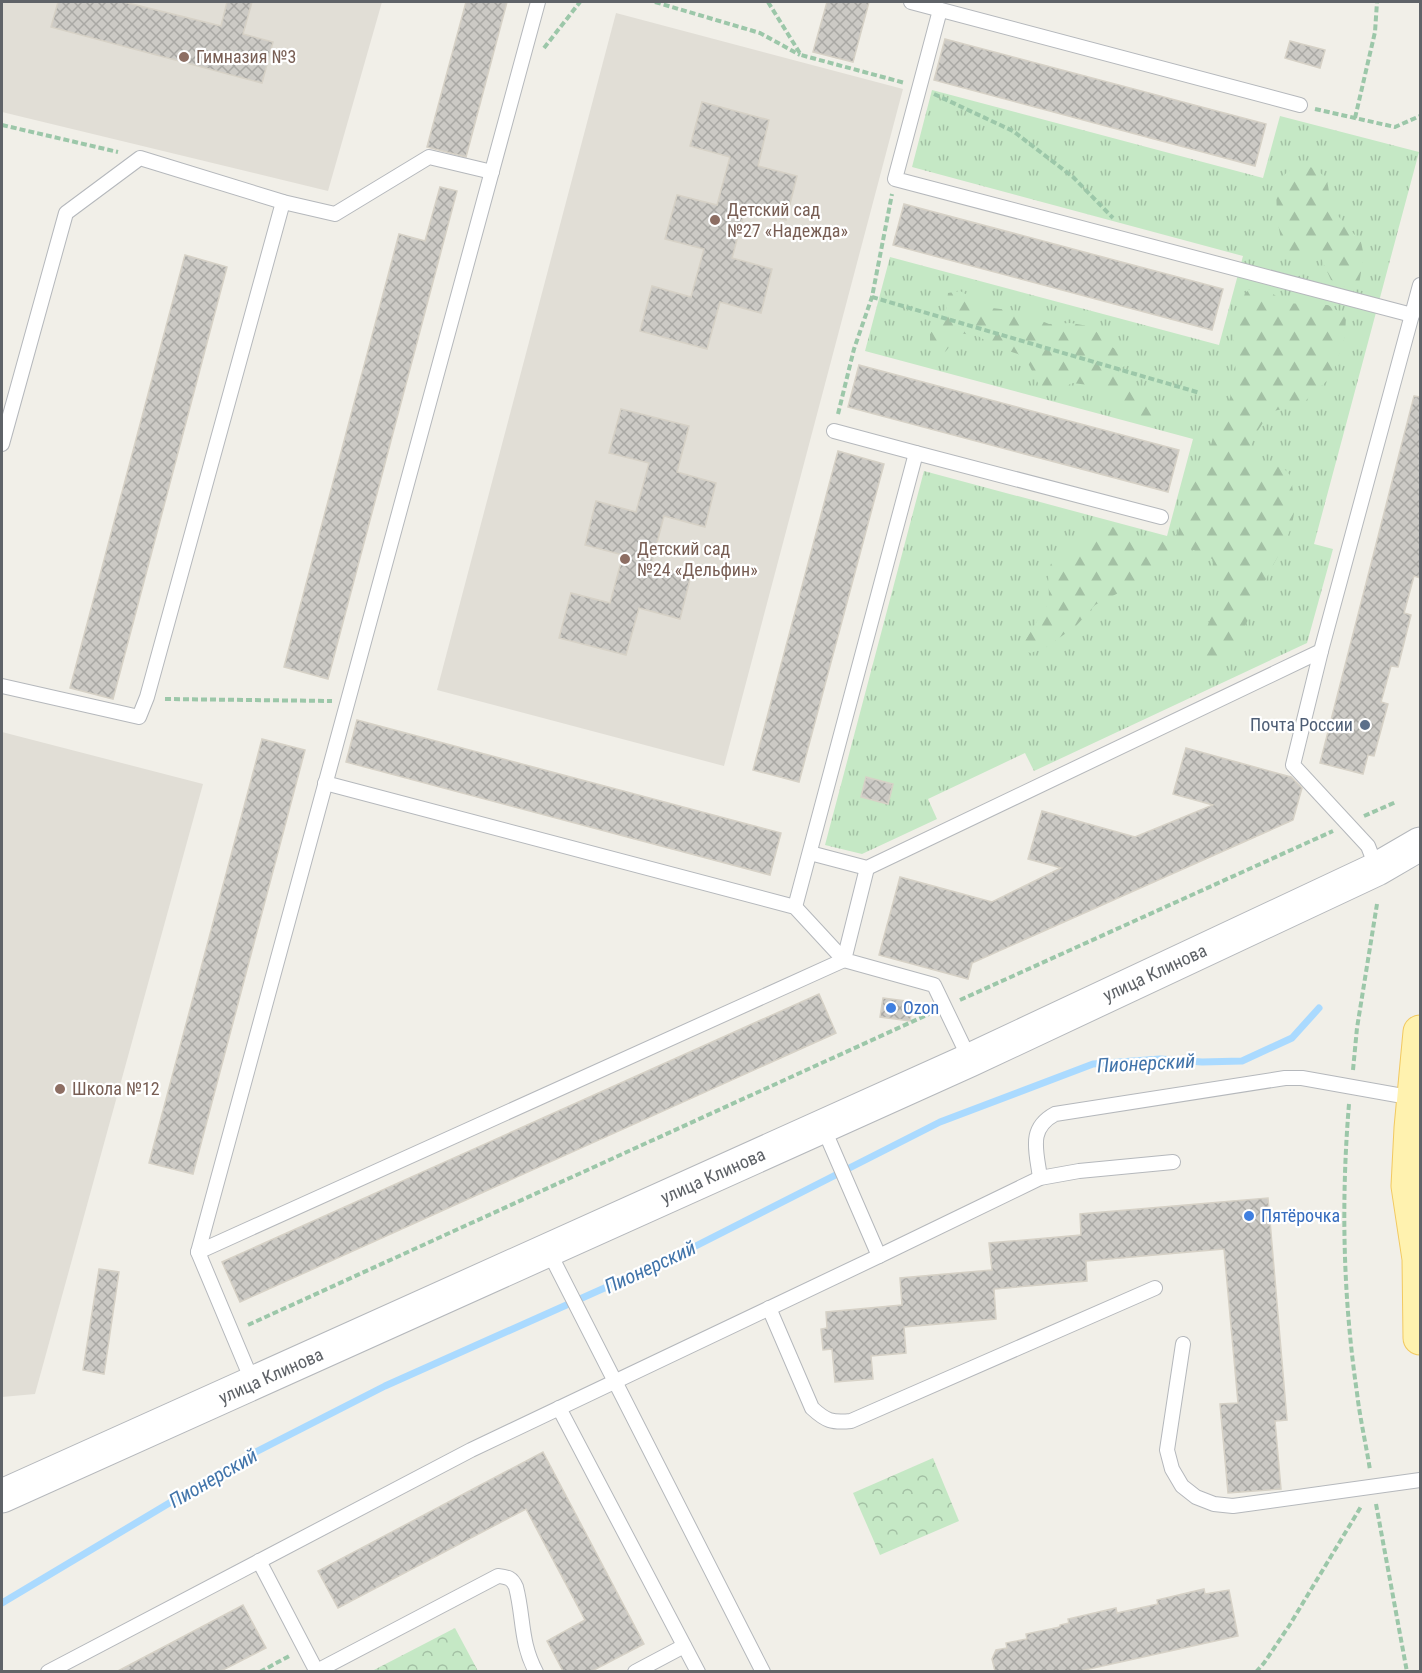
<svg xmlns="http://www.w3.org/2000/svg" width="1422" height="1673" viewBox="0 0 1422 1673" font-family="'Roboto Condensed',sans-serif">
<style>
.education{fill:#e1ded6}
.grass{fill:url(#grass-tufts)}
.forest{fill:url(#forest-firs)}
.park{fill:url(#park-crowns)}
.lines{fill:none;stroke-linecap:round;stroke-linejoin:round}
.stream{stroke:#aadaff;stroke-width:7}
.building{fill:url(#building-cross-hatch);stroke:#d6d1c6;stroke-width:1.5}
.service-casing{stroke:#b5b8bc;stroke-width:16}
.tertiary-casing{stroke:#b5b8bc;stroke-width:35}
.primary-casing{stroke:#f2c960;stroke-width:35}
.path{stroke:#9cc7a9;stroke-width:4;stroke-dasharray:6 3;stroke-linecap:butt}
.service{stroke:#fff;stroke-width:14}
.tertiary{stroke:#fff;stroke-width:33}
.primary{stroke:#fff2af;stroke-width:33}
.education-dot{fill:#8d6e63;stroke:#fff;stroke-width:2}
.service-dot{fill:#5c6f8a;stroke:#fff;stroke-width:2}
.shop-dot{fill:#3f7fe0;stroke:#fff;stroke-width:2}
.labels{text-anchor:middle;stroke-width:4.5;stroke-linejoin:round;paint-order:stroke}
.education-label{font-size:18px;fill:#785e54;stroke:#fff;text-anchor:start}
.service-label{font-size:18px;fill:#4e5e75;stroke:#fff;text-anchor:end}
.street-label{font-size:18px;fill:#5f6368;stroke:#fff}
.shop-label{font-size:18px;fill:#366cbe;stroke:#fff;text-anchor:start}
.water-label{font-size:20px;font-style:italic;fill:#4174aa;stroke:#fff}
</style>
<defs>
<pattern id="grass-tufts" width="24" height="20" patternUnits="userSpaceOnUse" patternTransform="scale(1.5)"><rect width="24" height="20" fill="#c5e8c5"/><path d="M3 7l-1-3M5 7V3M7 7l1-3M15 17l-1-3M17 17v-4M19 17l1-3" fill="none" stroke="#a3c0a4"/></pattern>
<pattern id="forest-firs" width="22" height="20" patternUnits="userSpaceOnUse" patternTransform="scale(1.5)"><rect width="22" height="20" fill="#c5e8c5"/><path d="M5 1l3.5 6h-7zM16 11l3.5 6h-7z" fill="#a3c0a4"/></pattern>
<pattern id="park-crowns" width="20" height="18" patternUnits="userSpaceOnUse" patternTransform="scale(1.5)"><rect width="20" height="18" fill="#c5e8c5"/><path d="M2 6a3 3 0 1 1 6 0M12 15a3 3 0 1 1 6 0" fill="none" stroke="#a3c0a4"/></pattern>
<pattern id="building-cross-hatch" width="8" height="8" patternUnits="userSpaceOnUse" patternTransform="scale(1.5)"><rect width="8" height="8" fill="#cccac5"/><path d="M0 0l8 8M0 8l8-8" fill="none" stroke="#a9a8a4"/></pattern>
</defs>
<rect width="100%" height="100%" fill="#f1efe8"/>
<!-- education -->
<g class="education">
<polygon points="2,2 382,2 328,191 2,112"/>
<polygon points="616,13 903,89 724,766 437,690"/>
<polygon points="2,732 203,784 35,1394 2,1397"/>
</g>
<!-- grass -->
<polygon class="grass" points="932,90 1263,178 1280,116 1419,152 1314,544 1333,549 1307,643 1034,771 1025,753 928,799 937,819 862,854 825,845 924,471 1167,536 1193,439 865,351 890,257 1219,345 1243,256 912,167"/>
<!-- forest -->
<g class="forest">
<polygon points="1302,166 1316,168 1327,180 1332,209 1361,242 1364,256 1359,284 1345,287 1331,280 1320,256 1312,252 1297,256 1283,250 1277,218 1276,185 1287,172"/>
<path d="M 1250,289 L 1261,289 L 1272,293 L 1285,303 L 1328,305 L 1346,316 L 1345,337 L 1331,377 L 1302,404 L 1270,412 L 1253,438 L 1247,459 C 1251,461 1255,463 1260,464 C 1271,466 1282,464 1289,474 C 1292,478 1292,486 1293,491 C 1300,527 1279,551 1265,581 C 1251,612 1240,651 1207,666 L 1201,658 L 1205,634 L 1219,591 L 1218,579 L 1212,559 L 1203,553 L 1190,549 L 1172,554 L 1132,586 L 1095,605 L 1076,626 L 1045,648 L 1030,653 L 1023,649 L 1025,641 L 1047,605 L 1049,597 L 1048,571 L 1055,554 L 1077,552 L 1094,526 C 1099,526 1104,526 1109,526 C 1129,530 1161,552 1178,533 L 1193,473 L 1209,452 L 1217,423 L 1227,408 L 1234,384 L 1236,373 L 1233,344 L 1237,320 L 1245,293 Z"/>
<path d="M 960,291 L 992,308 L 1017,311 L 1049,324 L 1071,323 L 1088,326 L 1098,333 L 1104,343 L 1129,356 C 1131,368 1121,365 1114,373 L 1118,382 C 1129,386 1151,390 1155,403 C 1156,407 1156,413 1156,418 L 1150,422 L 1143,422 L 1120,402 L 1089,385 L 1072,383 L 1058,391 L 1041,389 L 1027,361 L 1018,354 L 996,347 L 978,336 L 953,332 C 950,342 951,352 939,354 L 930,345 L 930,334 L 946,310 L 948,293 Z"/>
</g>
<!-- park -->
<g class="park">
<polygon points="933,1458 959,1521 880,1555 853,1493"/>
<polygon points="455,1628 478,1671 372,1671"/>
</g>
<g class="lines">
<!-- stream -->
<polyline class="stream" points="2,1603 248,1456 385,1386 676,1256 940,1122 1093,1064 1160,1059 1202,1062 1242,1061 1292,1038 1319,1008"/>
</g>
<!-- building -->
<g class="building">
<polygon points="58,2 124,2 221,26 227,2 252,2 243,34 273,42 262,83 51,27"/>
<polygon points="466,2 507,2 466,157 427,147"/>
<polygon points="827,2 869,2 853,62 813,52"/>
<polygon points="945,39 1266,124 1255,166 934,80"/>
<polygon points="1290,41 1325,50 1320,68 1285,58"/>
<polygon points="702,102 769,120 758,166 797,176 786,220 745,210 732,258 772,269 761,313 720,302 707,349 640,331 652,286 691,297 704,249 665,239 677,195 717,205 730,157 690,146"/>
<polygon points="440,187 457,191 328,679 284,667 399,234 425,241"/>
<polygon points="904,204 1223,289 1212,330 893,245"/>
<polygon points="185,255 227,267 113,699 70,688"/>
<polygon points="859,365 1179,450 1168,492 848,407"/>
<polygon points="1414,396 1420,397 1420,578 1414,576 1404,613 1411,615 1398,667 1391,666 1381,702 1388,704 1374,756 1368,755 1363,774 1320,763"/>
<polygon points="621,409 689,426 677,472 716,483 705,527 664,516 651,565 691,575 680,619 639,608 626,655 559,638 571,593 610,603 623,555 585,545 596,501 636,512 649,463 609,453"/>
<polygon points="838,451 884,464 799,782 753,770"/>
<polygon points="357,720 781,833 770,875 346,762"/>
<polygon points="262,739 305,750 193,1174 149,1163"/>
<polygon points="1186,748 1291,777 1302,788 1293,820 972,963 968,979 879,955 900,877 992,902 1061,868 1028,859 1042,811 1135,837 1213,805 1173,794"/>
<polygon points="866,777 893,784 888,804 861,797"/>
<polygon points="819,994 836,1033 240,1302 222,1262"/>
<polygon points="883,998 913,1002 910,1021 880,1017"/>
<polygon points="1268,1198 1287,1420 1275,1421 1281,1489 1228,1493 1220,1404 1238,1403 1224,1249 1086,1261 1087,1281 994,1289 996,1319 904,1327 906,1353 871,1356 873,1379 835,1382 832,1349 823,1350 821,1329 827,1328 826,1312 902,1305 900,1278 992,1270 989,1243 1081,1235 1080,1214"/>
<polygon points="99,1269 119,1272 104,1374 83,1370"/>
<polygon points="543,1452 644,1644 592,1671 563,1671 547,1641 585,1620 526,1509 338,1608 318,1571"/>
<polygon points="1204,1589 1205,1594 1229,1590 1238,1636 1080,1671 995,1671 992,1659 996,1650 1007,1648 1006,1643 1027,1639 1026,1634 1060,1627 1060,1625 1069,1623 1068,1619 1116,1608 1117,1613 1149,1606 1158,1604 1157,1600"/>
<polygon points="243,1605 266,1648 221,1671 118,1671"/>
</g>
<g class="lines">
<defs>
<g id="service">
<polyline points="911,2 1300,105"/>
<polyline points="940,10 895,179 1412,315"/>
<polyline points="2,444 66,213 140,158 283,202 335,214 429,157 492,172"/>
<polyline points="916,453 1161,517"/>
<polyline points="1321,651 1293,765 1368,846 1377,869"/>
<polyline points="2,686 139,717 147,697 283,202"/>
<polyline points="810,853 867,868 1321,651 1420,285"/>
<polyline points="867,868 844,960 934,985 970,1060"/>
<polyline points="795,907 916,453 834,431"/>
<path d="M 1040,1178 C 1037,1152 1027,1129 1055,1114 L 1285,1078 L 1302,1078 L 1414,1098"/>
<polyline points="548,1250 763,1672"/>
<polyline points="198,1252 844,960 795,907 325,783"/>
<polyline points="879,1256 1040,1178 1079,1171 1173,1162"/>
<path d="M 769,1308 L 812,1408 C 826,1421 832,1423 851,1421 L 1155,1288"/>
<polyline points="1183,1344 1167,1450 1172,1469 1182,1486 1196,1497 1214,1504 1233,1506 1420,1480"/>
<polyline points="253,1383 198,1252 538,2"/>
<polyline points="559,1408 698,1672"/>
<polyline points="259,1561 317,1672"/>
<path d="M 317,1671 L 498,1576 C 508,1577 512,1578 516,1587 C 524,1618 520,1642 536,1672"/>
<polyline points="48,1672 471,1450 879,1256 823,1127"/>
<polyline points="635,1672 684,1646"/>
</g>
<polyline id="tertiary" points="2,1496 970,1060 1377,869 1420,844"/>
<polyline id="primary" points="1420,1032 1411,1128 1408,1186 1419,1259 1420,1338"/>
</defs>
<!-- service casing -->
<use href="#service" class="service-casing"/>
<!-- tertiary casing -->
<use href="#tertiary" class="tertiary-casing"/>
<!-- primary casing -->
<use href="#primary" class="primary-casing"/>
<!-- path -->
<g class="path">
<polyline points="655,2 760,33 800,55"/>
<polyline points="768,2 801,55 905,83"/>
<polyline points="544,48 580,2"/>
<polyline points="934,94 1013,131 1073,177 1113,218"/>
<polyline points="1315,109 1395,127 1420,116"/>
<polyline points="1355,118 1375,32 1377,2"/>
<polyline points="2,125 118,152"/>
<polyline points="872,297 1200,393"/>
<polyline points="838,414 854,349 872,297 892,194"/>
<polyline points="165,699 332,701"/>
<polyline points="1364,816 1396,802"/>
<polyline points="960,1000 1333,831"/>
<polyline points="1353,1070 1357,1028 1377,904"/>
<path d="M 1349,1104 C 1341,1201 1343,1297 1357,1393 C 1360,1419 1366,1444 1370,1470"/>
<polyline points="248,1325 929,1014"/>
<polyline points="1376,1504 1407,1672"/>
<polyline points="260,1672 291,1655"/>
<polyline points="1256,1672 1264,1663 1289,1626 1362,1505"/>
</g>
<!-- service -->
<use href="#service" class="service"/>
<!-- tertiary -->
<use href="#tertiary" class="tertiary"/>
<!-- primary -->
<use href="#primary" class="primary"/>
</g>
<!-- markers -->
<g class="education-dot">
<circle cx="184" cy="57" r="6"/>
<circle cx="715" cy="220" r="6"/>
<circle cx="625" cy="559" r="6"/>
<circle cx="60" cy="1089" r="6"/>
</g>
<circle class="service-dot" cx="1365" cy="725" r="6"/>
<g class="shop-dot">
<circle cx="891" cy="1008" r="6"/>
<circle cx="1249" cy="1216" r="6"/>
</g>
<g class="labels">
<!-- education labels -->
<g class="education-label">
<text x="196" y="63">Гимназия №3</text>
<text x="727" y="216">Детский сад<tspan x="727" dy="21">№27 «Надежда»</tspan></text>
<text x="637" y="555">Детский сад<tspan x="637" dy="21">№24 «Дельфин»</tspan></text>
<text x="72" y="1095">Школа №12</text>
</g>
<!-- service labels -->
<g class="service-label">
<text x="1353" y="731">Почта России</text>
</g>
<!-- street labels -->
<g class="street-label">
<text transform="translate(1155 973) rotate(-25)" y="6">улица Клинова</text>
<text transform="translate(713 1176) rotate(-24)" y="6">улица Клинова</text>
<text transform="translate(271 1376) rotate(-24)" y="6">улица Клинова</text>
</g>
<!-- shop labels -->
<g class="shop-label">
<text x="903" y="1014">Ozon</text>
<text x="1261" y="1222">Пятёрочка</text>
</g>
<!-- water labels -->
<g class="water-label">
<text transform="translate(1146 1063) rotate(-3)" y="7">Пионерский</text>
<text transform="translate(650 1267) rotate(-25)" y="7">Пионерский</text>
<text transform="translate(213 1478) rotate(-30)" y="7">Пионерский</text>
</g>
</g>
<!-- border -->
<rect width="1422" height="1673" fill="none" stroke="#5f6368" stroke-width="6"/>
</svg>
